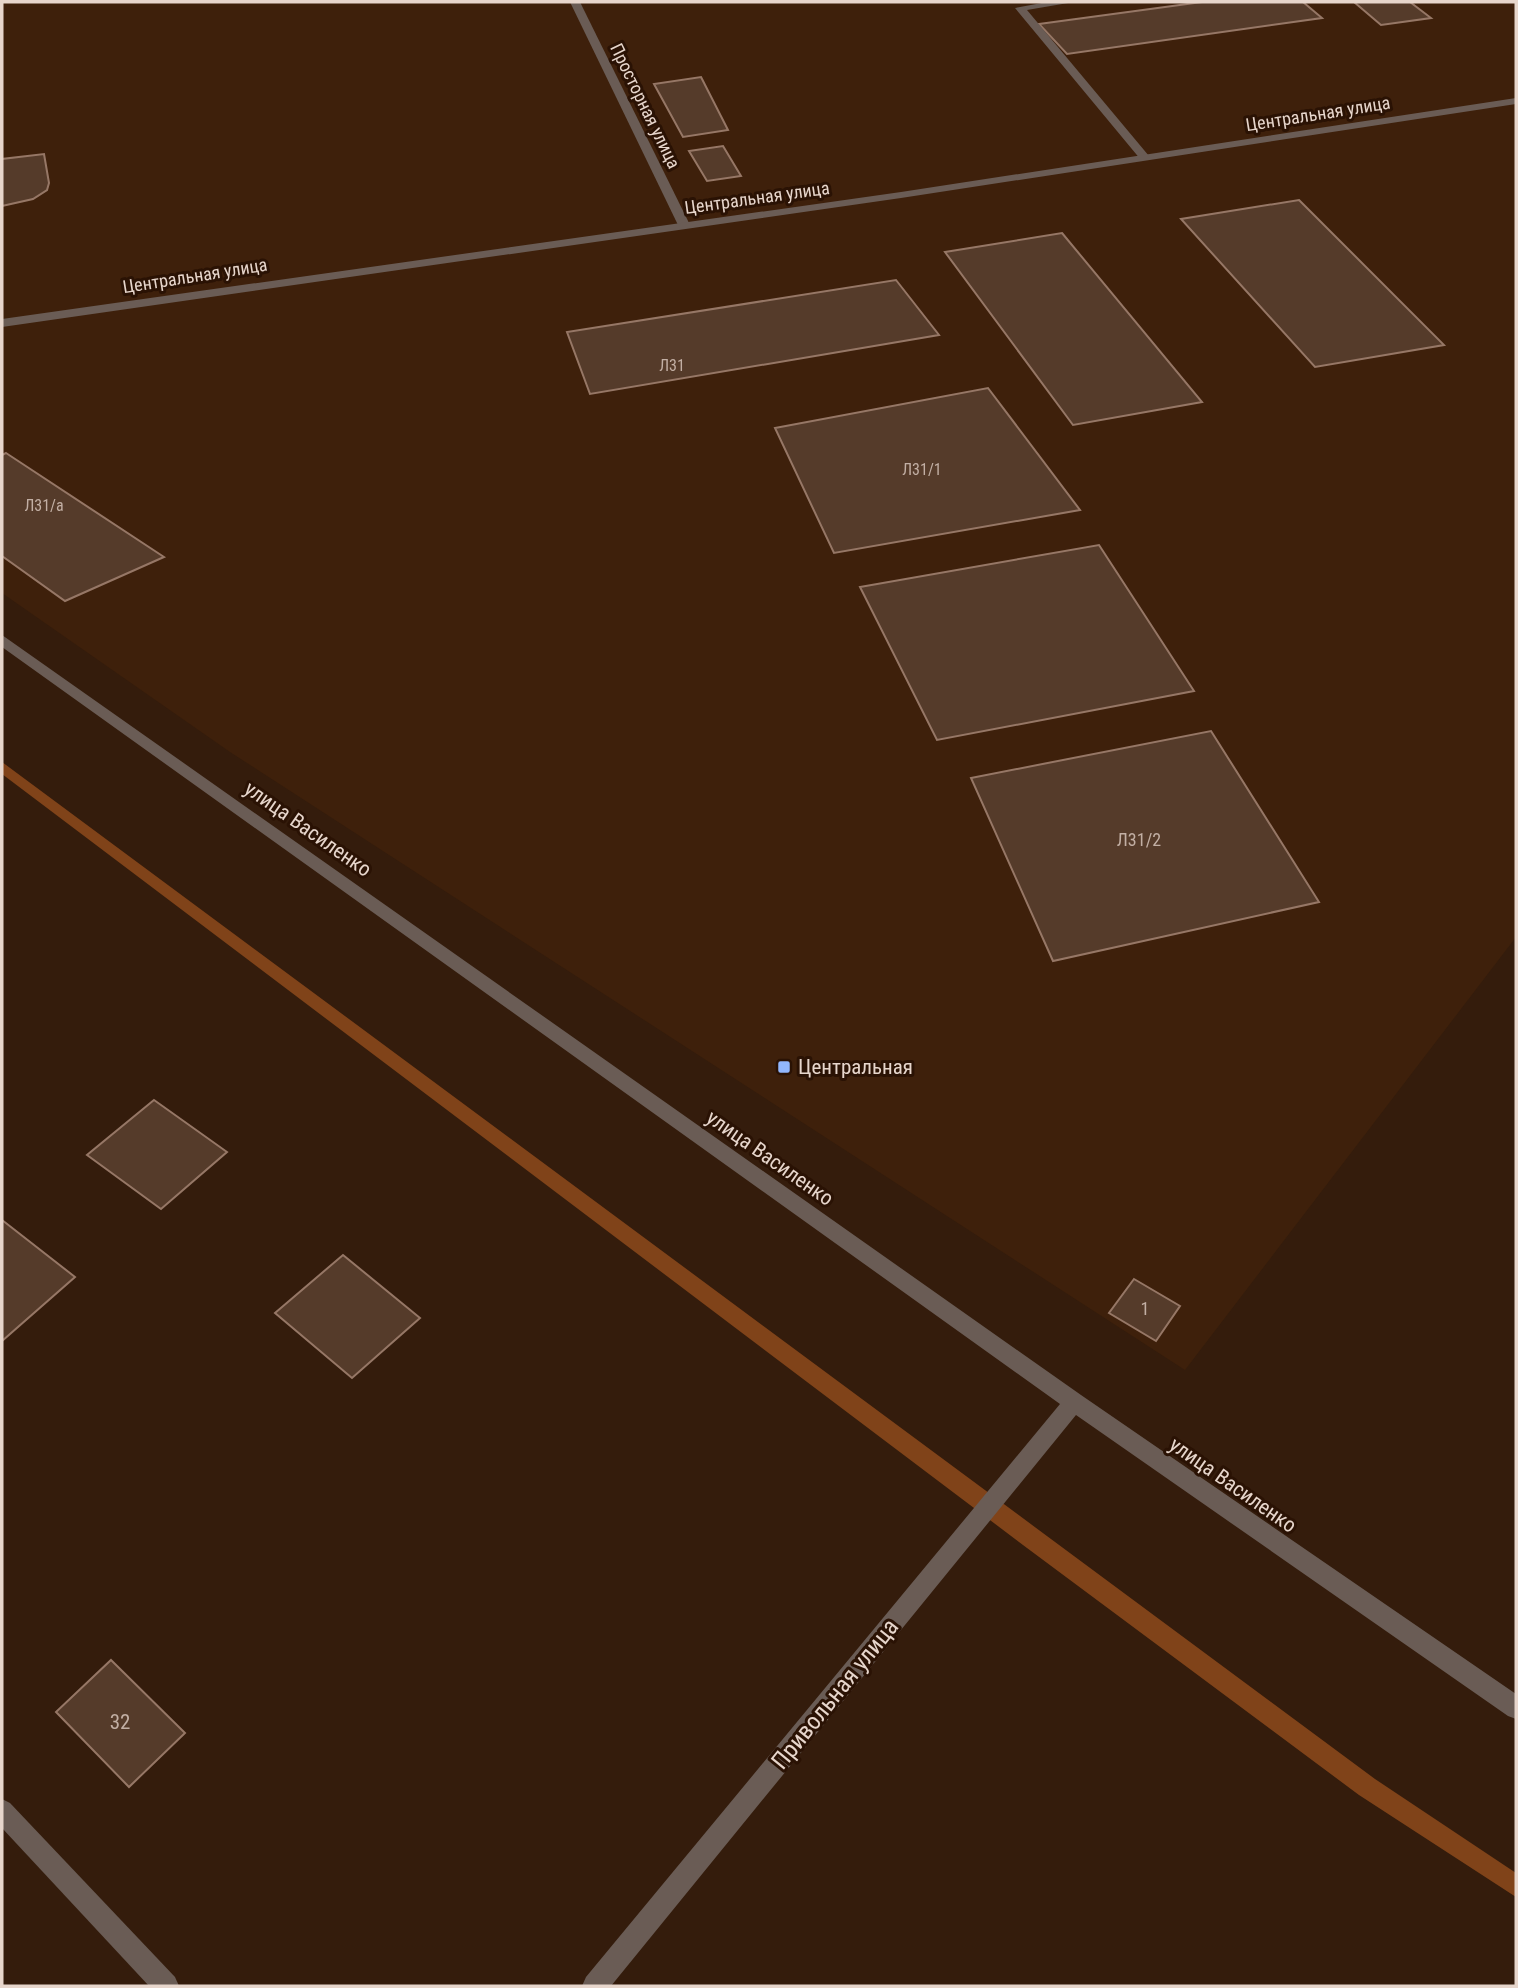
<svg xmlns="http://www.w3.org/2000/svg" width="1518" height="1988" viewBox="0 0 1518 1988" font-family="'Roboto Condensed',sans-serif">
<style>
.built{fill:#3e200b}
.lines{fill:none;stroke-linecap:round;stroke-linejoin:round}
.stream{fill:#804319;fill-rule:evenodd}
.building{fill:#553b2a;stroke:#967766;stroke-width:2}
.service{fill:#6a5c55;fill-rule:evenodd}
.minor{fill:#6a5c55;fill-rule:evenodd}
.tertiary{fill:#6a5c55;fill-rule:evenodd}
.poi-dot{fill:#92b7fd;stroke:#2a1204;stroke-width:2.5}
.labels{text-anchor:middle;stroke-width:6;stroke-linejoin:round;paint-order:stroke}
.far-number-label{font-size:16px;fill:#c2afa4}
.far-street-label{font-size:18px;fill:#e7d6cc;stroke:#2a1204}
.number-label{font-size:18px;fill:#c2afa4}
.street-label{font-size:21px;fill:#e7d6cc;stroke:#2a1204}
.poi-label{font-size:21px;fill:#e7d6cc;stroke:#2a1204;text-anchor:start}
.near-number-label{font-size:21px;fill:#c2afa4}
.near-street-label{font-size:24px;fill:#e7d6cc;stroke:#2a1204}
</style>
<rect width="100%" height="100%" fill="#341c0c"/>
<!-- built -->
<polygon class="built" points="2,2 1516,2 1516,937 1185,1370 230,752 2,593"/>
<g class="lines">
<!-- stream -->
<polygon class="stream" points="2,762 1375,1779 1516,1873 1516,1897 1359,1795 1027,1548 2,774"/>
</g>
<!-- building -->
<g class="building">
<polygon points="1202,2 1303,2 1322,18 1067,54 1039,24"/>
<polygon points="1354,2 1410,2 1431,18 1381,25"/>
<polygon points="701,77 728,130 683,137 654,84"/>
<polygon points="723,146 741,176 707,181 689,151"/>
<polygon points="44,154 49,183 47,190 33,199 2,206 2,159"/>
<polygon points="1299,200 1444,345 1315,367 1181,219"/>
<polygon points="1062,233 1202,402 1073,425 945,252"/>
<polygon points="896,280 939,335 590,394 567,332"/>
<polygon points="988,388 1080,510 834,553 775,428"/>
<polygon points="6,453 164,557 65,601 2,556 2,455"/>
<polygon points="1099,545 1194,691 937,740 860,587"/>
<polygon points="1211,731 1319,902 1053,961 971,778"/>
<polygon points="154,1100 227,1152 161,1209 87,1155"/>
<polygon points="2,1220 75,1277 2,1341"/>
<polygon points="343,1255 420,1318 352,1378 275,1313"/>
<polygon points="1134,1279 1180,1306 1156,1341 1109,1313"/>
<polygon points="111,1660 185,1733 129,1787 56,1712"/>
</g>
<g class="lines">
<!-- service -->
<polygon class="service" points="1047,2 1074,2 1027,10 1149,156 1149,160 1141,160 1015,8"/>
<!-- minor -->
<g class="minor">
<polygon points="570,2 580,2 690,225 688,227 678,225"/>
<polygon points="2,635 1081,1395 1516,1694 1516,1719 1508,1716 1076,1415 611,1986 582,1986 586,1977 1060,1404 2,647"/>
<polygon points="2,1799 10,1803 175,1977 179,1986 149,1986 2,1828"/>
</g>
<!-- tertiary -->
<polygon class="tertiary" points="1516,98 1516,104 901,198 2,327 2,319 901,192"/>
</g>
<!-- markers -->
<rect class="poi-dot" x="777" y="1060" width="14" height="14" rx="3.5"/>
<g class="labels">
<!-- far-number labels -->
<g class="far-number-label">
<text x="672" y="371">Л31</text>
<text x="922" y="475">Л31/1</text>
<text x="44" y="511">Л31/а</text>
</g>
<!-- far-street labels -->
<g class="far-street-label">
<text transform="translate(645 106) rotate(64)" y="6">Просторная улица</text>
<text transform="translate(1318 114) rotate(-9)" y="6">Центральная улица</text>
<text transform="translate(757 198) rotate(-8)" y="6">Центральная улица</text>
<text transform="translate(195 276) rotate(-9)" y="6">Центральная улица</text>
</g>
<!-- number labels -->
<g class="number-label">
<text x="1139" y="846">Л31/2</text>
<text x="1145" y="1315">1</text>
</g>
<!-- street labels -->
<g class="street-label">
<text transform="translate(308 829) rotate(35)" y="7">улица Василенко</text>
<text transform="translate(770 1158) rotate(35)" y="7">улица Василенко</text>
<text transform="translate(1233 1485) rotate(35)" y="7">улица Василенко</text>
</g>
<!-- poi labels -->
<g class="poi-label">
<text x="798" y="1074">Центральная</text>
</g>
<!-- near-number labels -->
<g class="near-number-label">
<text x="120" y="1729">32</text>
</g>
<!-- near-street labels -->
<g class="near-street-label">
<text transform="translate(835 1694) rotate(-51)" y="8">Привольная улица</text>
</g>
</g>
<!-- border -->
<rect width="1518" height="1988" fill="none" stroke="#e7d6cc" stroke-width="7"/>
</svg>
